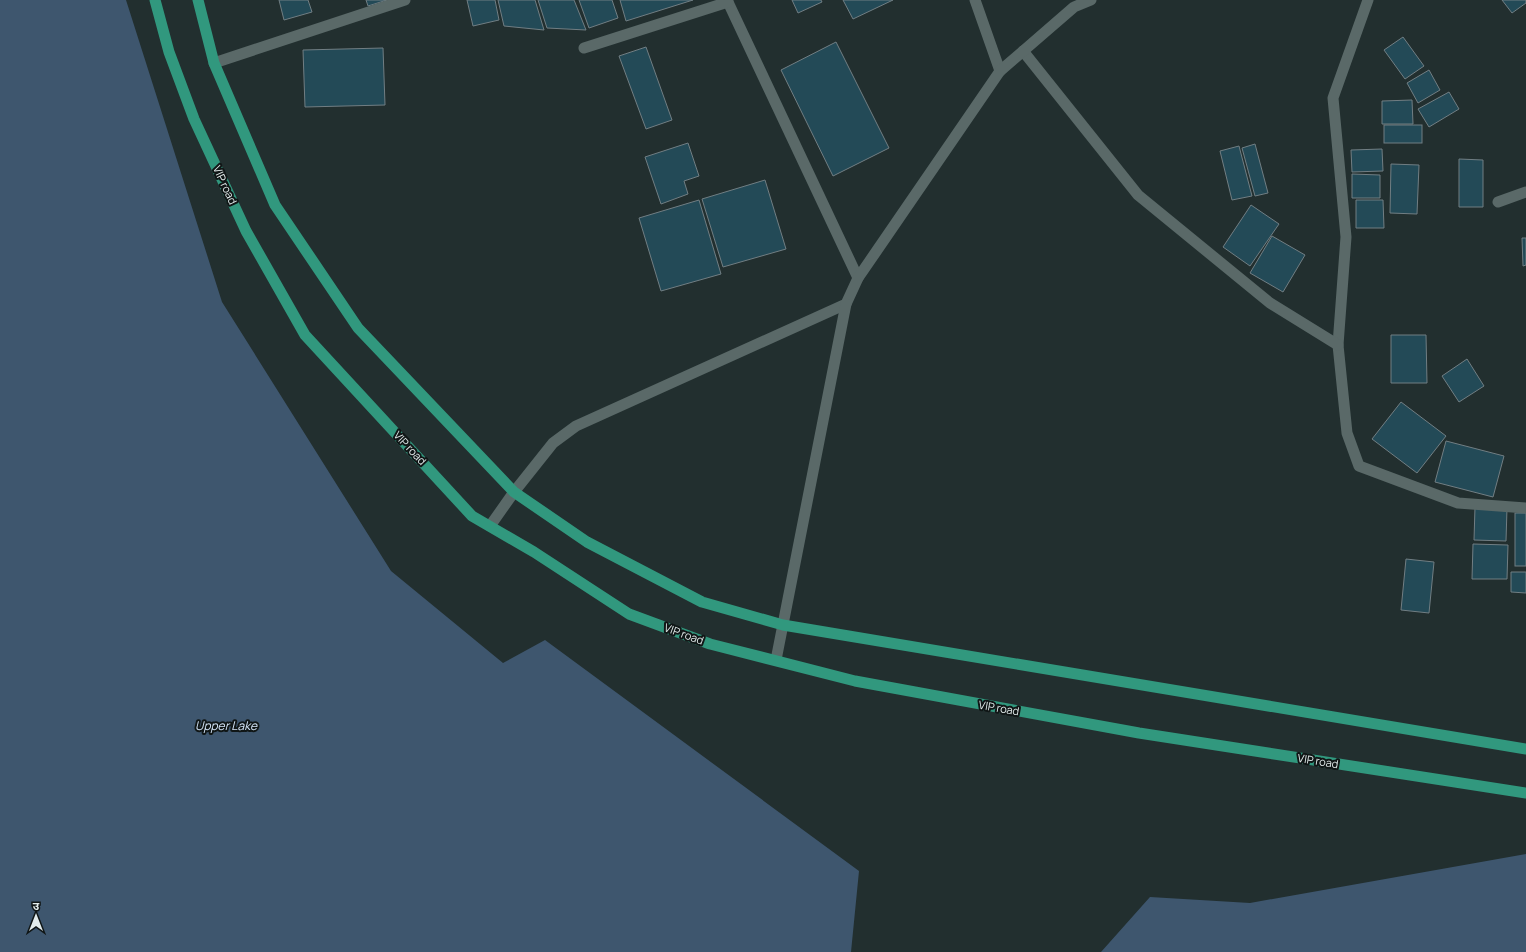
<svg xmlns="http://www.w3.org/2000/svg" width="1526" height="952" viewBox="0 0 1526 952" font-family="Manrope,'Noto Sans Devanagari',sans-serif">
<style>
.water{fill:#3e566e}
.building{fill:#234a57;stroke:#717e83}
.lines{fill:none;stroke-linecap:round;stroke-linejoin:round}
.minor{stroke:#5a6968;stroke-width:11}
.tertiary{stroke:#5a6968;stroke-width:11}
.primary{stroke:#31987e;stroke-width:11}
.labels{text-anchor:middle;stroke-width:4;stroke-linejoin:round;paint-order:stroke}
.street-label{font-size:11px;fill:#e3ecec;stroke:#101616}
.water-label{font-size:12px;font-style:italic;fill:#d3e4f7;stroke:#101616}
</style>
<rect width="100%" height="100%" fill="#222f2f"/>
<!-- water -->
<g class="water">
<polygon points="0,0 126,0 222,302 391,571 503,663 545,640 859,871 851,952 0,952"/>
<polygon points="1526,854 1526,952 1101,952 1150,897 1250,903"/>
</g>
<!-- building -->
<g class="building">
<polygon points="279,0 308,0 312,12 284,20"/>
<polygon points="366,0 387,0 368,6"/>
<polygon points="467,0 495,0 499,20 473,26"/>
<polygon points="498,0 535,0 544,30 504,26"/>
<polygon points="538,0 574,0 586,30 547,28"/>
<polygon points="579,0 612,0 618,18 589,28"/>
<polygon points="620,0 693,0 626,21"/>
<polygon points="792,0 821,0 822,2 798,13"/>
<polygon points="843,0 893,0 853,19"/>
<polygon points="1502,0 1526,0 1526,3 1512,13"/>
<polygon points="1403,37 1424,66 1405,79 1384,50"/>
<polygon points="836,42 889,148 833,176 781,70"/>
<polygon points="646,47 672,120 646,129 619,56"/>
<polygon points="383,48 385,105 305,107 303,50"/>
<polygon points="1429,70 1440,90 1418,103 1407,83"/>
<polygon points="1449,92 1459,109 1429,127 1418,109"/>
<polygon points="1412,100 1413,124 1382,124 1382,101"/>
<rect x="1384" y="125" width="38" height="18"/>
<polygon points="688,143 699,176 684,181 688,194 661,204 645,157"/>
<polygon points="1255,144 1268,193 1255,196 1242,148"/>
<polygon points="1239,146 1252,196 1232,200 1220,151"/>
<polygon points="1382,149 1383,171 1352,172 1351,150"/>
<polygon points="1459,159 1483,160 1483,207 1459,207"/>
<polygon points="1391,164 1419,165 1417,214 1390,213"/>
<polygon points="1352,174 1380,175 1380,198 1352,198"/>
<polygon points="765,180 786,249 723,267 702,199"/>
<polygon points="699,200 721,274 661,291 639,218"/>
<polygon points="1356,200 1383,200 1384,228 1356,228"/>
<polygon points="1251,205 1279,224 1250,266 1223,247"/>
<polygon points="1272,236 1305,255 1283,292 1250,273"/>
<polygon points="1522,238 1526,238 1526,265 1523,266"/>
<polygon points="1391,335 1426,335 1427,383 1391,383"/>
<polygon points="1467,359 1484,386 1459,402 1442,376"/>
<polygon points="1401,402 1446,436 1417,473 1372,439"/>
<polygon points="1446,441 1504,456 1493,497 1435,482"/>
<polygon points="1475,507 1507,508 1506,541 1474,540"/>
<rect x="1515" y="513" width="11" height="53"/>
<polygon points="1473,544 1508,545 1507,579 1472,579"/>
<polygon points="1406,559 1434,562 1429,613 1401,610"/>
<polygon points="1511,572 1526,572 1526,593 1511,592"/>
</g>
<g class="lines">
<!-- minor -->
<g class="minor">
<polyline points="727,0 858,278"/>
<polyline points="975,0 1000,71"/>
<polyline points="1368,0 1333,98 1346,237 1338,345 1347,433 1359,466 1458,503 1526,508"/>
<polyline points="584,48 728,2"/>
<polyline points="1023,51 1138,195 1270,303 1338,345"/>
<polyline points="214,63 405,0"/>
<polyline points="1498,202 1526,192"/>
</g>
<!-- tertiary -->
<g class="tertiary">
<polyline points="490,526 514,492 553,443 576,426 846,304 858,278 1000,71 1074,7 1091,0"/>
<polyline points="776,660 846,304"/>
</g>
<!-- primary -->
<g class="primary">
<polyline points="155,0 169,52 194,119 246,231 305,335 472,516 534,552 629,614 710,644 855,681 1139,733 1526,793"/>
<polyline points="198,0 214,63 275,205 358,328 514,492 587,542 702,602 783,625 1526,749"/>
</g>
</g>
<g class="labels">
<!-- street labels -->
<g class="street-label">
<text transform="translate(225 185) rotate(65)" y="4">VIP road</text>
<text transform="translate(410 448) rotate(47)" y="4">VIP road</text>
<text transform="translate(684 634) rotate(20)" y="4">VIP road</text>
<text transform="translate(999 708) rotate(10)" y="4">VIP road</text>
<text transform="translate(1318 761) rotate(9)" y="4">VIP road</text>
</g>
<!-- water labels -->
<g class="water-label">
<text x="226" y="730">Upper Lake</text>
</g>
</g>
<!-- north arrow -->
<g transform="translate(36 916)" stroke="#101616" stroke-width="3" paint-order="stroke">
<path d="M0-3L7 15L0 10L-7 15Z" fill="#e3ecec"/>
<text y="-6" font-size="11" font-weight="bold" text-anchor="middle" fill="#e3ecec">उ</text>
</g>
</svg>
